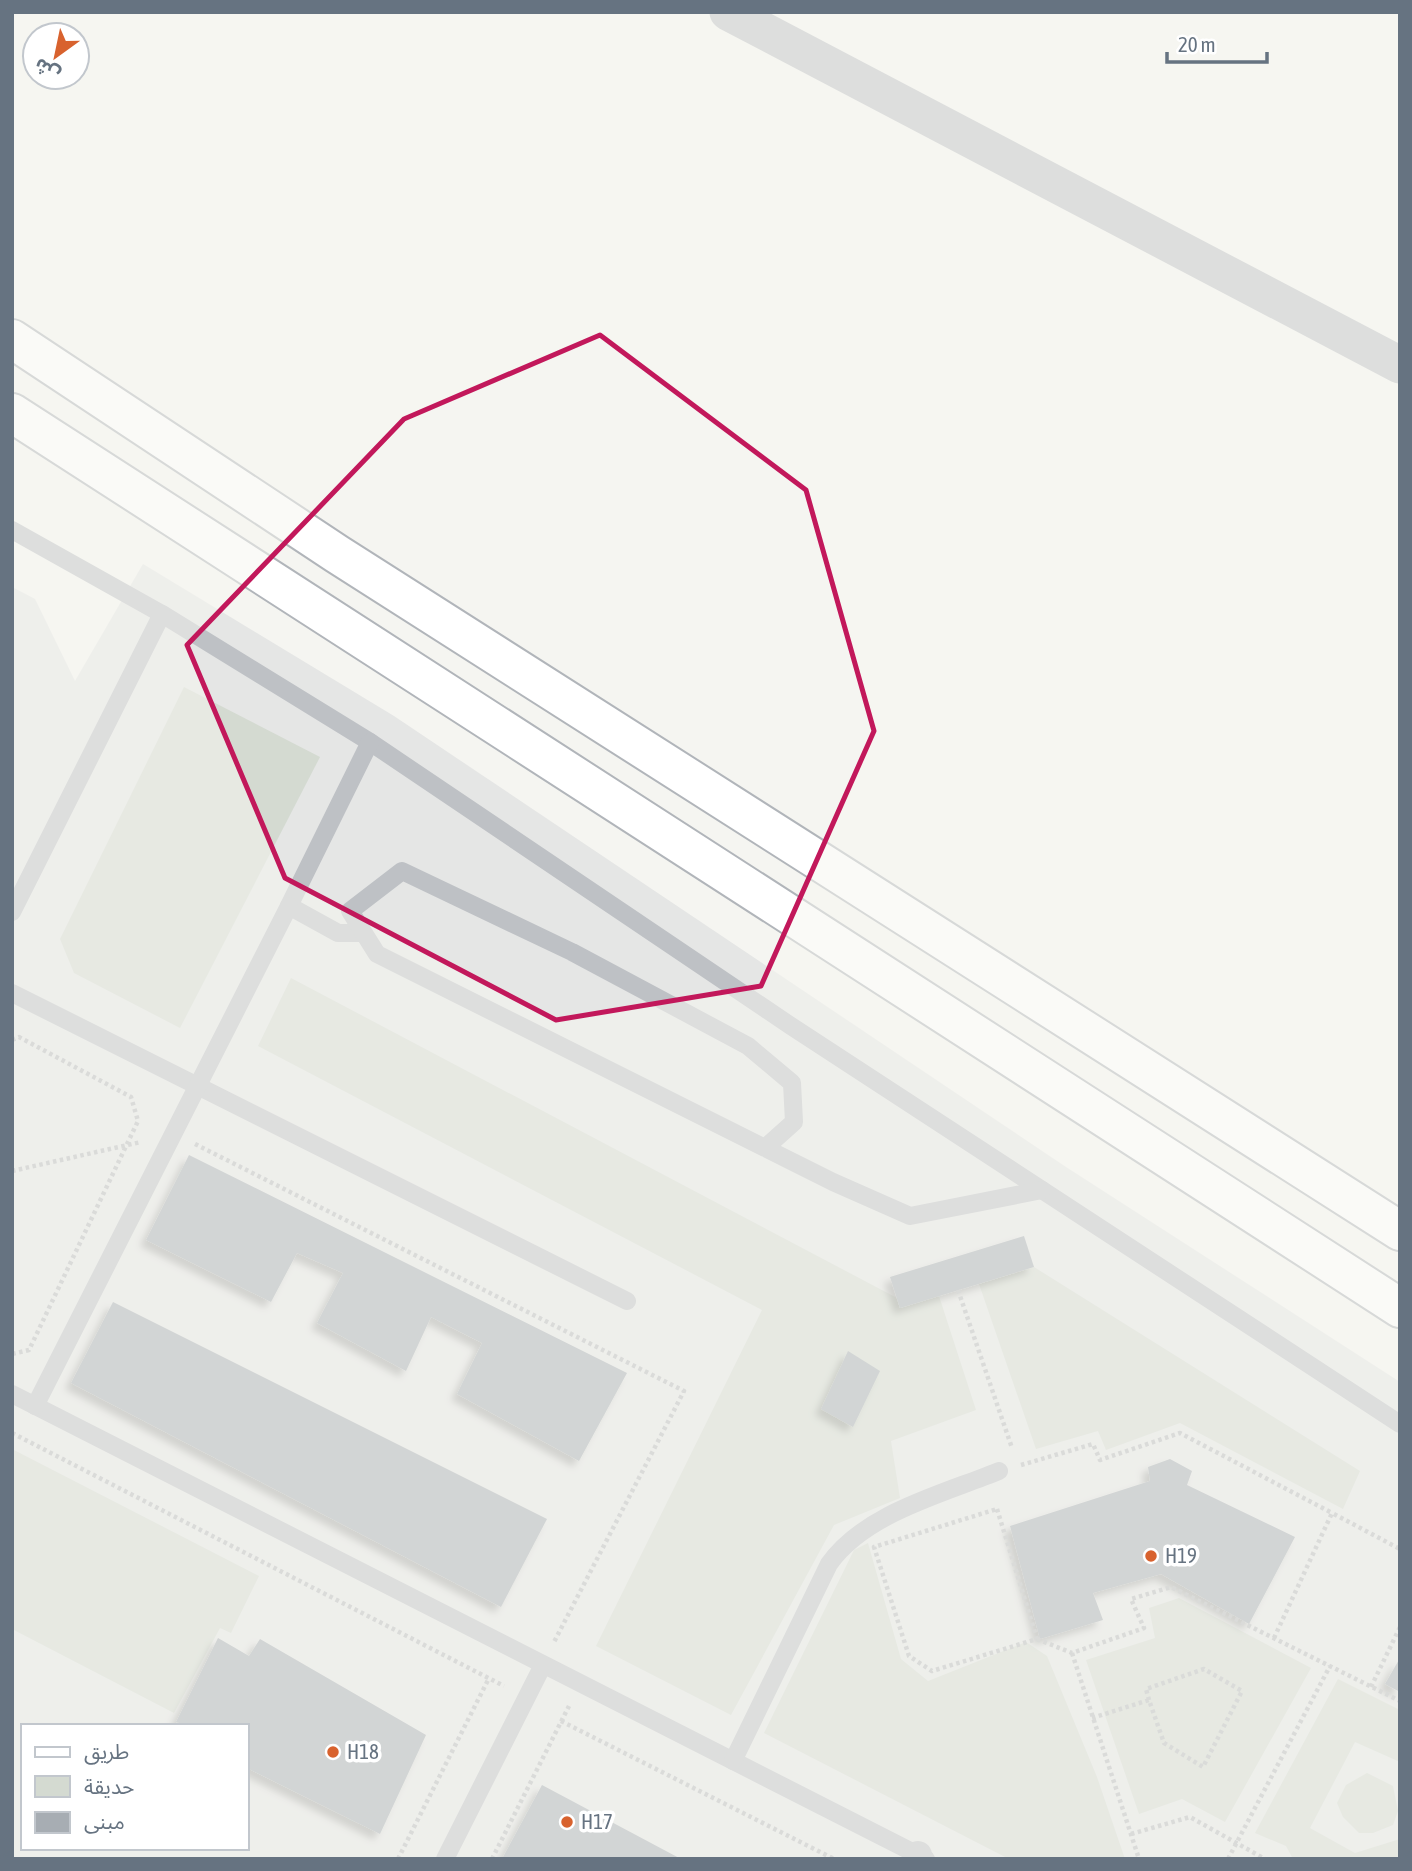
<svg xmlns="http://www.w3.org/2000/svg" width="1412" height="1871" viewBox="0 0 1412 1871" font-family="'Asap Condensed','Noto Sans Arabic',sans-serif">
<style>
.built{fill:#e5e6e5;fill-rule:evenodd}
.green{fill:#d4dad1}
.building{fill:#a7adb3;filter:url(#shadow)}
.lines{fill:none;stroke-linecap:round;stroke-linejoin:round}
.secondary-casing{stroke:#b1b5ba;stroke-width:42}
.path{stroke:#b8babd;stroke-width:4.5;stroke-dasharray:3.5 3.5;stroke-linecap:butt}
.service{stroke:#bec1c5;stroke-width:18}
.pedestrian{stroke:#bec1c5;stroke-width:28}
.minor{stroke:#bec1c5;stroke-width:37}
.secondary{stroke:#fff;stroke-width:38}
.marked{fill:none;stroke:#c2185b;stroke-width:5;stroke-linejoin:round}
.poi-dot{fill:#d8622e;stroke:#fff;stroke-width:2.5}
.labels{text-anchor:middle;stroke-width:7;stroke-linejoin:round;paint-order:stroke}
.poi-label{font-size:21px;fill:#667381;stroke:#fff;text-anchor:start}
</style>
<defs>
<filter id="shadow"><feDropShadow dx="-6" dy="6" stdDeviation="3.5" flood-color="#0004"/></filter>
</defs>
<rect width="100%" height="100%" fill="#f5f5f1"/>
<!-- built -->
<path class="built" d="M 143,564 L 394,716 L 1066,1167 L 1400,1382 L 1400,1859 L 12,1859 L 12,587 L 35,599 L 75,681 ZM 23,1726 L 247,1726 L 247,1848 L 23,1848 Z"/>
<!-- green -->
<g class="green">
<polygon points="184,687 320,757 180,1028 74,973 60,939"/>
<polygon points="291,978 897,1298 900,1308 939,1296 976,1410 891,1441 900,1498 834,1525 731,1715 596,1646 762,1310 258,1046"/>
<polygon points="1034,1267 1360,1471 1343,1509 1180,1423 1106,1450 1098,1431 1036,1449 979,1284"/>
<polygon points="12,1449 259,1576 231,1633 220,1628 174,1713 12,1629"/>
<polygon points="868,1543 901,1659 928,1681 1026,1642 1047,1656 1097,1777 1125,1859 1009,1859 764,1733 854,1550"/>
<polygon points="1179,1598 1311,1668 1225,1822 1182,1799 1139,1814 1086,1660 1155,1638 1149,1608"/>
<polygon points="1338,1679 1400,1710 1400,1762 1355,1742 1310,1828 1355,1853 1400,1839 1400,1859 1293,1859 1286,1846 1255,1833"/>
<polygon points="1367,1773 1393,1786 1398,1811 1393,1825 1373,1833 1359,1833 1343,1817 1337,1803 1346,1785"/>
</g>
<!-- building -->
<g class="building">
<polygon points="189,1155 627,1373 579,1461 457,1394 482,1343 431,1317 406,1371 317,1323 343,1273 297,1253 271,1302 146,1240"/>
<polygon points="1024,1236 1034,1267 900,1308 890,1277"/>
<polygon points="113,1302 547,1519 501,1607 71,1383"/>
<polygon points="848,1351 880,1371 853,1427 821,1409"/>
<polygon points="1170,1459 1192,1471 1187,1485 1295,1537 1249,1624 1161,1574 1093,1593 1103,1620 1040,1639 1010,1526 1150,1481 1148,1467"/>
<polygon points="218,1638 249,1656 260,1639 426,1735 380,1834 247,1768 247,1726 189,1726 176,1722"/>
<polygon points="1400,1658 1400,1692 1385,1684"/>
<polygon points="542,1785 681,1859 502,1859"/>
</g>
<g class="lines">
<defs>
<g id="secondary">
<polyline points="12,339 337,554 1400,1231"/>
<polyline points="12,413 1400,1308"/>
</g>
</defs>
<!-- secondary casing -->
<use href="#secondary" class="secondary-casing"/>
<!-- path -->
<g class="path">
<polyline points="12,1040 19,1037 131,1097 138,1121 29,1350 12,1354"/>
<polyline points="195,1144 684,1391 554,1642"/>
<polyline points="12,1171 141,1142"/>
<polyline points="958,1290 1012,1448"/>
<polyline points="12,1433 504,1686"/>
<polyline points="1021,1465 1093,1444 1100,1460 1180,1433 1332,1513"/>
<polygon points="997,1509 1037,1639 932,1671 909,1656 874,1547"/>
<polyline points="1274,1638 1332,1513 1400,1549"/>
<polyline points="1037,1639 1072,1653 1144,1628 1131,1599 1171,1587 1400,1701"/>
<polyline points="1072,1653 1139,1859"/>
<polyline points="1371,1687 1400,1627"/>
<polyline points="1092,1718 1149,1700 1164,1743 1203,1767 1242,1691 1204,1669 1146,1689 1149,1700"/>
<polyline points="561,1721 834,1859"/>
<polyline points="1131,1834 1190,1817 1265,1859"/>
<polyline points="398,1859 489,1678"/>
<polyline points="492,1859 569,1706"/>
<polyline points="1228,1859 1330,1666"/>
</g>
<!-- service -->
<g class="service">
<polyline points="12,530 162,614 370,742 791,1026 1400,1424"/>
<polyline points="12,912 162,614"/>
<polyline points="363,933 338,933 289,906 370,742"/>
<polyline points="12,993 627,1301"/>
<polyline points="765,1148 794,1122 792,1083 748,1046 572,952 402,871 350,911 377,954 833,1182 910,1216 1042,1190"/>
<polyline points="12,1394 926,1859"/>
<polyline points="35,1406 289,906"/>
<path d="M 733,1761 L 829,1564 C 865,1513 943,1494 999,1471"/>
<polyline points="445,1859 543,1665"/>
</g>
<!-- pedestrian -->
<polyline class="pedestrian" points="916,1859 918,1855"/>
<!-- minor -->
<polyline class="minor" points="728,12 1400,365"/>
<!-- secondary -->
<use href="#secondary" class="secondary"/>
</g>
<!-- marked area -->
<path d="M0 0H1412V1871H0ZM 600,335 L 806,490 L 874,731 L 761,986 L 556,1020 L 285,878 L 187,645 L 404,419 Z" fill="#f5f5f1" fill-opacity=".55" fill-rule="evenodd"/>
<path class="marked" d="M 600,335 L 806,490 L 874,731 L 761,986 L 556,1020 L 285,878 L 187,645 L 404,419 Z"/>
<!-- markers -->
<g class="poi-dot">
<circle cx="1151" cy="1556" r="7"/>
<circle cx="333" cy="1752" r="7"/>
<circle cx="567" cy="1822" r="7"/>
</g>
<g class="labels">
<!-- poi labels -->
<g class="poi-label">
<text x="1165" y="1563">H19</text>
<text x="347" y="1759">H18</text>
<text x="581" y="1829">H17</text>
</g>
</g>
<!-- border -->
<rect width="1412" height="1871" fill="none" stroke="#667381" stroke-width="28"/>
<!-- legend -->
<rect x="21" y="1724" width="228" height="126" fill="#ffffff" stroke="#c2c7cd" stroke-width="2"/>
<rect x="35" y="1747" width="35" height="10" fill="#ffffff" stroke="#c2c7cd" stroke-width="2"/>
<text x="84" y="1759" font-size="21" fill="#667381">طريق</text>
<rect x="35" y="1776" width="35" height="21" fill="#d4dad1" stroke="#c2c7cd" stroke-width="2"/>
<text x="84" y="1794" font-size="21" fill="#667381">حديقة</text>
<rect x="35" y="1812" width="35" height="21" fill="#a7adb3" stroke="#c2c7cd" stroke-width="2"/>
<text x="84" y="1829" font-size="21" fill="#667381">مبنى</text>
<!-- north arrow -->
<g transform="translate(56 56) rotate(213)"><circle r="33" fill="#ffffff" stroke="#c2c7cd" stroke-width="2"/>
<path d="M0-5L12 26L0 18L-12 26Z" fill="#d8622e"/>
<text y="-10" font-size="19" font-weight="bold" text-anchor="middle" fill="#667381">ش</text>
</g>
<!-- scale -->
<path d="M1167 52v10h100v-10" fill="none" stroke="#667381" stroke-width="3.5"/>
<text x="1178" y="52" font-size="21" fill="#667381" stroke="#ffffff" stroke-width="5" paint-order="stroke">20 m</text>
</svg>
